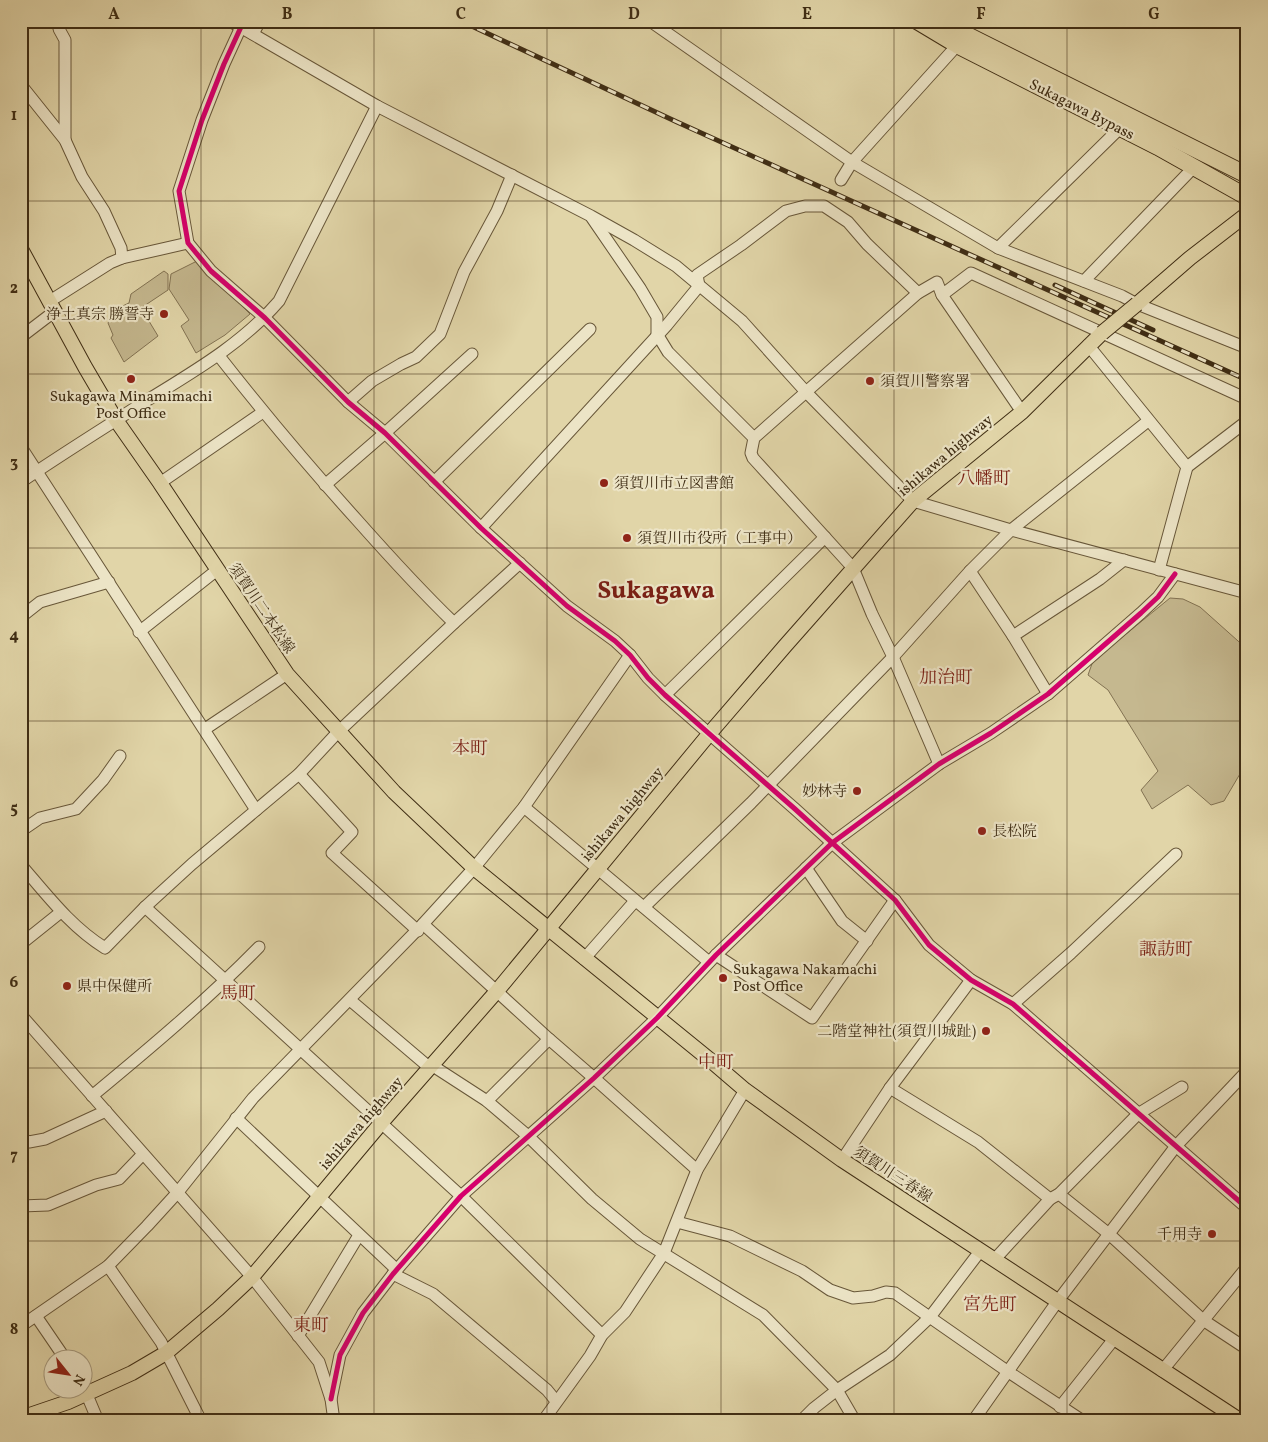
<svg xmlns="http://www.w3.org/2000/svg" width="1268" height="1442" viewBox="0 0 1268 1442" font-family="Vollkorn,'Noto Serif JP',serif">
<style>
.green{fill:#c5b88f;stroke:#827252}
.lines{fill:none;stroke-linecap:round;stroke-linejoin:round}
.minor-casing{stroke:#685739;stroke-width:13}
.major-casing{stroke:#3f2d14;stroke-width:16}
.highway-casing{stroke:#3f2d14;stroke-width:18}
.minor{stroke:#ece4c6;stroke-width:11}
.major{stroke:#e1d5a8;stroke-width:14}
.highway{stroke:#e1d5a8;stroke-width:16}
.rail-casing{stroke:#3f2d14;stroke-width:5}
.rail{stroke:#ece4c6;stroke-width:3;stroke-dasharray:9;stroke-linecap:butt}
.major-bridge-casing{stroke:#3f2d14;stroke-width:16;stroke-linecap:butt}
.major-bridge{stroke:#e1d5a8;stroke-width:14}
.cycleway-casing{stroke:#ece4c6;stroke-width:8}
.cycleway{stroke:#d6006c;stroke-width:5}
.grid{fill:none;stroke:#3f2d14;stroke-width:1;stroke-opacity:0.55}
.poi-dot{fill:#8f2418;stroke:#ece4c6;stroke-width:2}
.labels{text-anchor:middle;stroke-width:4.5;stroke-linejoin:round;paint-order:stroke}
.street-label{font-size:15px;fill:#3f2d14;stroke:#ece4c6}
.poi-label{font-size:15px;fill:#3f2d14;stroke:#ece4c6;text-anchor:start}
.quarter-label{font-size:18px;fill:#7a1f14;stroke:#ece4c6}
.town-label{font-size:25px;font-weight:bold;fill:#7a1f14;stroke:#ece4c6}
.neatline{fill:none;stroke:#3f2d14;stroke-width:2}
.grid-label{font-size:16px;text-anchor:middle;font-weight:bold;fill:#3f2d14}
</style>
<rect width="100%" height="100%" fill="#e1d5a8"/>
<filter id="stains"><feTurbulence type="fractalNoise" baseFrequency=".004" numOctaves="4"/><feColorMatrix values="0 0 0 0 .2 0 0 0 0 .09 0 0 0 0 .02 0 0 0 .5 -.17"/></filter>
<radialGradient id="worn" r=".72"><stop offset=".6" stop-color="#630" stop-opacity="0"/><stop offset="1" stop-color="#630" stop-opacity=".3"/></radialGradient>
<!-- green -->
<g class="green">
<polygon points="197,261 250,314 225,335 196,353 181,326 189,320 169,289 171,274"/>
<polygon points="164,271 168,274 168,290 141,308 158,336 124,362 111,338 113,335 108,323 114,310 129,303 131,294"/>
<polygon points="1170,598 1183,599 1200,607 1247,649 1247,762 1224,801 1211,805 1188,785 1152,809 1141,790 1158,771 1108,690 1088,675 1093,661"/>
</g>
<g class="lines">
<defs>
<g id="minor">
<polyline points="63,21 59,29 65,40 65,140"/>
<polyline points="230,21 377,106 591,216 634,240 676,266 742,321 806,392 913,501 1011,530 1247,593"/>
<polyline points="650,21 852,162 998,248 1122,296 1137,304 1247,348"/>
<polyline points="241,27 224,64 202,120 179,191 188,243 211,271 265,318 348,402 385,433 481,528 567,606 615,641 630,655 648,678 665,695 795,809 895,900 929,945 971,980 1013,1004 1247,1208"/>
<polyline points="253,34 260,21"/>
<polyline points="21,85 65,140 82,177 104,211 121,248 122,258"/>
<polyline points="841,180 852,162 961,41"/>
<polyline points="592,218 640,288 657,317 657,334 668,352 754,438"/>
<polyline points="998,248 1120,128"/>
<polyline points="1084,281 1194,167"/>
<polyline points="942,295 1022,412"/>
<polyline points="50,301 110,263 122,258 188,243"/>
<polyline points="21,337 55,311"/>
<polyline points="1088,345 1187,467 1159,570"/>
<path d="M 219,356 C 263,412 309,467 357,520 C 388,555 420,590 454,623"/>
<polyline points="348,402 372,381 401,364 416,357 440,334 464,272 497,211 512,175"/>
<polyline points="21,447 256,810"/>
<polyline points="1187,467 1247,421"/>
<path d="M 21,482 C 62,454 104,428 146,401 C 193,372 242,344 279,301 L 377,106"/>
<polyline points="434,482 590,329"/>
<polyline points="160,483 263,412"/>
<polyline points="325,485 385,433 472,354"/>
<polyline points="481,528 667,325 699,286 697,275 741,245 786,211 805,206 824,206 848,222 867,244 918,293"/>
<polyline points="970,571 1013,636 1048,694"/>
<polyline points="21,617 40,602 109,582"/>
<polyline points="139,632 217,570"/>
<polyline points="1013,636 1100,579 1124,560"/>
<polyline points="665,695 825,537"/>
<polyline points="205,729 287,674"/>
<polyline points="939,764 893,657 872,614 853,568 753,458 751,453 754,438 918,293 937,282 942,295 971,273 1247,399"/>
<polyline points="299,774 352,832 332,853 418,931"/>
<polyline points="524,807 709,962"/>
<polyline points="21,831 40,818 76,809 103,780 120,756"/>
<path d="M 21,865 C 47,895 71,927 105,948 L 145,907 L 192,864 L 299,774 L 338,732 L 454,623 L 520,563"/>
<polyline points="806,868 842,921 867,941"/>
<polyline points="145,907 461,1196 602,1335"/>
<polyline points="644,907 751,803 893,657 970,571 1011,530 1148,421"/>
<polyline points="423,924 549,1039 594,1078 697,1170"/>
<polyline points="21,944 61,912"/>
<polyline points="716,955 812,1018 895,900"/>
<polyline points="584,959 635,901"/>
<polyline points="350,1000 430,1068"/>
<polyline points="1013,1004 1071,953 1176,854"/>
<polyline points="21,1015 252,1277 319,1362 331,1399 334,1421"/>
<polyline points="433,1066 487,1101 528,1136 592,1199 640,1239 763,1315 837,1390 855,1421"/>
<polyline points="890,1088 978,1142 1050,1199"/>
<path d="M 92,1096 C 150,1048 206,1001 259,947"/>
<polyline points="487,1101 549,1039"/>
<polyline points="236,1118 397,1270"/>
<polyline points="21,1138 29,1142 45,1139 106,1111"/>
<polyline points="842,1160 890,1088 971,980"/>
<polyline points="1059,1194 1109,1234 1203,1320 1247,1349"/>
<polyline points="21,1206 48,1205 96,1185 119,1179 142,1155"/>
<polyline points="677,1222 730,1236 802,1271 830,1290 853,1298 873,1296 886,1292 895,1293 1007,1371 1083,1421"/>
<polyline points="995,1259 1050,1199 1059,1194 1138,1114 1182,1087"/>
<polyline points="108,1266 161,1342 201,1421"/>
<polyline points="393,1274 433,1294 547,1390 556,1401"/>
<polyline points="36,1316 66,1360"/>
<polyline points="21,1326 108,1266 147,1226 178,1192 253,1098 423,924 474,868 524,807 630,655"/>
<polyline points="298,1336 359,1235"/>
<polyline points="1162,1371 1247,1267"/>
<polyline points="82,1383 98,1421"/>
<polyline points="331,1399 340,1355 363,1313 393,1274 461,1196 594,1078 657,1018 716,955 832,843 939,764 991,733 1048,694 1141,613 1158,597 1175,574"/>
<polyline points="1060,1407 1114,1339"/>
<polyline points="543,1421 590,1356 602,1335 625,1312 664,1253 697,1170 745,1090"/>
<polyline points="801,1421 814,1408 837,1390 890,1355 930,1317 981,1250"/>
<polyline points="973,1421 1057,1302 1176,1146 1247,1071"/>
</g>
<g id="major">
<polyline points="21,249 85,367 116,420 160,483 287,674 394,792 474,868 710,1060 745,1090 842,1160 1241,1421"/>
<polyline points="1137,304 1190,258 1247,214"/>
<polyline points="21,1418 68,1402 132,1373 166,1353 218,1309 252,1277 382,1122 497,991 710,733 785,646 913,501 1022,412 1102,333"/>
</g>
<g id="highway">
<polyline points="917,21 957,45 1158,147 1247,197"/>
<polyline points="945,21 967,35 1247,175"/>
</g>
</defs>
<!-- minor casing -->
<use href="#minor" class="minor-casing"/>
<!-- major casing -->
<use href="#major" class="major-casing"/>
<!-- highway casing -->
<use href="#highway" class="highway-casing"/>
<!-- minor -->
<use href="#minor" class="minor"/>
<!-- major -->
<use href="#major" class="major"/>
<!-- highway -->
<use href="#highway" class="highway"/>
<defs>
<g id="rail">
<polyline points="461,21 677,122 1247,380"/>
<polyline points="1055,285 1153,330"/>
</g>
</defs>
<!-- rail casing -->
<use href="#rail" class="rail-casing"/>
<!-- rail -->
<use href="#rail" class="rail"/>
<defs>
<polyline id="major-bridge" points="1102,333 1137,304"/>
</defs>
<!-- major-bridge casing -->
<use href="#major-bridge" class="major-bridge-casing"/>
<!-- major-bridge -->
<use href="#major-bridge" class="major-bridge"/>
<defs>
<g id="cycleway">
<polyline points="241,27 224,64 202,120 179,191 188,243 211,271 265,318 348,402 385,433 481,528 567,606 615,641 630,655 648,678 665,695 795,809 895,900 929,945 971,980 1013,1004 1247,1208"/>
<polyline points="331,1399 340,1355 363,1313 393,1274 461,1196 594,1078 657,1018 716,955 832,843 939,764 991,733 1048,694 1141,613 1158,597 1175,574"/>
</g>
</defs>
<!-- cycleway casing -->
<use href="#cycleway" class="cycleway-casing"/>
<!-- cycleway -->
<use href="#cycleway" class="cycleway"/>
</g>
<!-- grid -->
<path class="grid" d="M 201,21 L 201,1421M 374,21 L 374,1421M 547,21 L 547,1421M 721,21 L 721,1421M 894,21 L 894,1421M 1067,21 L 1067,1421M 21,201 L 1247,201M 21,374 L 1247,374M 21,548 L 1247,548M 21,721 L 1247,721M 21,894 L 1247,894M 21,1068 L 1247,1068M 21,1241 L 1247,1241"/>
<!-- markers -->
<g class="poi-dot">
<circle cx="164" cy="314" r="5"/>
<circle cx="131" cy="379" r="5"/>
<circle cx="870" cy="381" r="5"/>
<circle cx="604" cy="483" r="5"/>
<circle cx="627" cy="538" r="5"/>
<circle cx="857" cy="791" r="5"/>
<circle cx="982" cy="831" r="5"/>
<circle cx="723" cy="978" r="5"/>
<circle cx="67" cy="986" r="5"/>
<circle cx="986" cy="1031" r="5"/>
<circle cx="1212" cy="1234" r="5"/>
</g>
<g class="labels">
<!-- street labels -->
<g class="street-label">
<text transform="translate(1082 109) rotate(27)" y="5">Sukagawa Bypass</text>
<text transform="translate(945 455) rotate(-40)" y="5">ishikawa highway</text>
<text transform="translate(262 608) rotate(56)" y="5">須賀川二本松線</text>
<text transform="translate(622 814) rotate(-50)" y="5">ishikawa highway</text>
<text transform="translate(361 1123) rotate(-49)" y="5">ishikawa highway</text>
<text transform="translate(893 1174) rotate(33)" y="5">須賀川三春線</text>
</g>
<!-- poi labels -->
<g class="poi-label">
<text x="154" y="319" text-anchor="end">浄土真宗 勝誓寺</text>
<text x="880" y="386">須賀川警察署</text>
<text x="131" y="401" text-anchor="middle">Sukagawa Minamimachi<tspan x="131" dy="17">Post Office</tspan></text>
<text x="614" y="488">須賀川市立図書館</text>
<text x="637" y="543">須賀川市役所（工事中）</text>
<text x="847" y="796" text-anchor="end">妙林寺</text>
<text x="992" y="836">長松院</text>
<text x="733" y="974">Sukagawa Nakamachi<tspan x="733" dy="17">Post Office</tspan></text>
<text x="77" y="991">県中保健所</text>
<text x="976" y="1036" text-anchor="end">二階堂神社(須賀川城趾)</text>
<text x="1202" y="1239" text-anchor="end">千用寺</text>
</g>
<!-- quarter labels -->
<g class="quarter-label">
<text x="984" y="484">八幡町</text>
<text x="946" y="683">加治町</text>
<text x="470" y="754">本町</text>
<text x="1166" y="955">諏訪町</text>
<text x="238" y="999">馬町</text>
<text x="716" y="1068">中町</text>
<text x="990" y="1310">宮先町</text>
<text x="311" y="1331">東町</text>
</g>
<!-- town labels -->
<g class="town-label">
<text x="656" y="598">Sukagawa</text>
</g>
</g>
<!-- margin -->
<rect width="1268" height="1442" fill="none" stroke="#e1d5a8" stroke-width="55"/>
<!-- north arrow -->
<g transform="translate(68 1374) rotate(120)"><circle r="24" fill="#ece4c6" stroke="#a79b7f"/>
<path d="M0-4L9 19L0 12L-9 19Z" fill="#8f2418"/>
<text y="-8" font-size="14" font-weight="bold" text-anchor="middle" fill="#3f2d14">N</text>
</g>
<rect x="28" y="28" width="1212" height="1386" class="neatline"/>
<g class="grid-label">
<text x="114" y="19">A</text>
<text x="287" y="19">B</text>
<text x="461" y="19">C</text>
<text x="634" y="19">D</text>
<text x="807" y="19">E</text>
<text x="981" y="19">F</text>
<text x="1154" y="19">G</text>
<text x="14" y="120">1</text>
<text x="14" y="293">2</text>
<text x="14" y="467">3</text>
<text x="14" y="640">4</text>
<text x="14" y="813">5</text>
<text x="14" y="987">6</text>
<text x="14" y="1160">7</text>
<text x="14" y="1334">8</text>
</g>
<rect width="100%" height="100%" filter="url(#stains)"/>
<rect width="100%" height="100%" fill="url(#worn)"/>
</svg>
